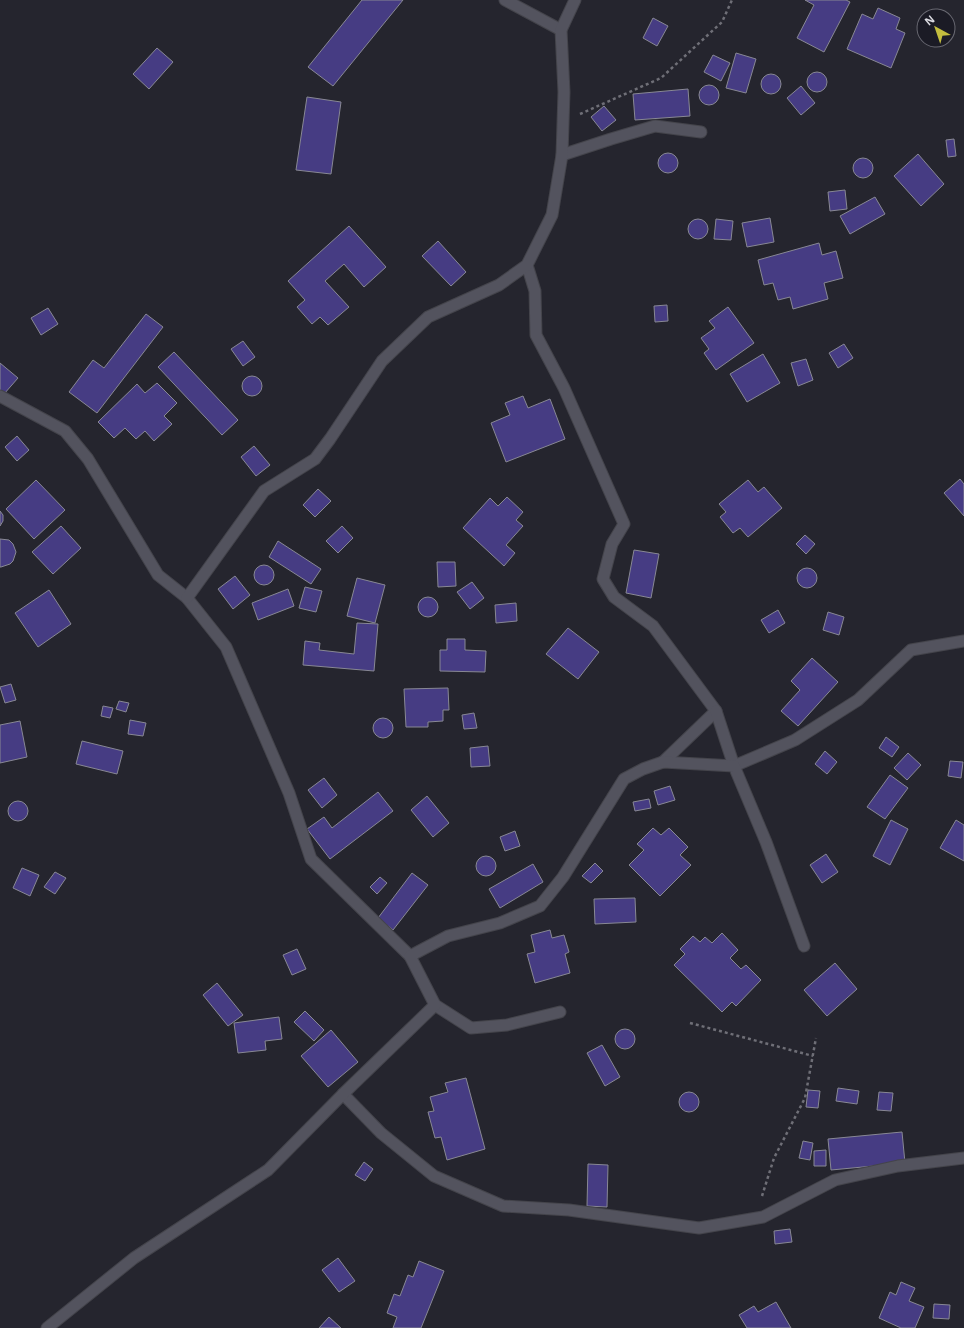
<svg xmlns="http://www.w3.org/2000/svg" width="964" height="1328" viewBox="0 0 964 1328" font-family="'Noto Sans',sans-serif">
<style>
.building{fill:#463c83;stroke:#888894}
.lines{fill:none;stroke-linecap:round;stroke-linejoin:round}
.minor-casing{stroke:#44444b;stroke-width:13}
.path{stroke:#6f6f77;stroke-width:2.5;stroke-dasharray:3 3;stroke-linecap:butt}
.minor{stroke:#53535e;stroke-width:11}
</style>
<rect width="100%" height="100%" fill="#25252e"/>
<!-- building -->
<g class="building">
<polygon points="362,0 403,0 333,86 308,67"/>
<polygon points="805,0 846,0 850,2 824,52 797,38 814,5"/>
<polygon points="878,8 900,18 896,29 905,33 891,68 847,49 862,14 873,19"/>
<polygon points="653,18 668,26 657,46 643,38"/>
<polygon points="157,48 173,62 149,89 133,74"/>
<polygon points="736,53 756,59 746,93 726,88"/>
<polygon points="713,55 730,63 721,81 704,72"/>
<circle cx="817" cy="82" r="10"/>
<circle cx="771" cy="84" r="10"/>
<circle cx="709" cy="95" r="10"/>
<polygon points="801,86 815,103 801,115 787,98"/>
<polygon points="688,89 690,116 635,120 633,94"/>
<polygon points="307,97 341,102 331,174 296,170"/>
<polygon points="604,106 616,120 602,131 591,117"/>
<polygon points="954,139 956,156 948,157 946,140"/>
<circle cx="668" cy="163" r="10"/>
<polygon points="918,154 944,184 921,206 894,176"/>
<circle cx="863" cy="168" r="10"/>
<polygon points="845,190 847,209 830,211 828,192"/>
<polygon points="875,197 885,214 850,234 840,216"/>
<polygon points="770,218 774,242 747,247 742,223"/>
<polygon points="716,219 733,221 731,240 714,239"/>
<circle cx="698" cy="229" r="10"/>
<polygon points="349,226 386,267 364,287 344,264 325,281 349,307 328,325 320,317 312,324 297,307 305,300 288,281"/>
<polygon points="438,241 466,272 451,286 422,256"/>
<polygon points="819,243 822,255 836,251 843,278 824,283 828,299 793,309 790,297 778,300 773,283 764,285 758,260"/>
<polygon points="667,305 668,321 655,322 654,306"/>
<polygon points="728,307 754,343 716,370 704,353 709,349 701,338 715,328 709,321"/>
<polygon points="48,308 58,324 41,335 31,318"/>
<polygon points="146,314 163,327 97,413 69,392 93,360 104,368"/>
<polygon points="243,341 255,357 243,366 231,349"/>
<polygon points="844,344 853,358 838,368 829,353"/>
<polygon points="174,352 238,420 222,435 158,367"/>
<polygon points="763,354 780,383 747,402 730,374"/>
<polygon points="806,359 813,380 798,386 791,363"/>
<polygon points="0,363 18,378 4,394 0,390"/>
<circle cx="252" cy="386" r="10"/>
<polygon points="157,383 177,403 164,416 172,424 154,441 145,431 136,439 125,428 114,438 98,422 137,384 145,393"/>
<polygon points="523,396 528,408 550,399 565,439 506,462 491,423 510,415 505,403"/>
<polygon points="17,436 29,450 17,461 5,447"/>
<polygon points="254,446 270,465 256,476 241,457"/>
<polygon points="960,479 964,484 964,516 944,493"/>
<polygon points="36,480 65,510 34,539 6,509"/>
<polygon points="748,480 758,492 764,487 782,508 748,537 740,528 733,533 720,517 726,512 719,504"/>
<polygon points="318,489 331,501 315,517 303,505"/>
<polygon points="507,497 523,512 516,520 523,526 506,545 515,553 504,566 463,528 490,498 498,506"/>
<polygon points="0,511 3,515 3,521 0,526"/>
<polygon points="61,526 81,548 53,574 32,552"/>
<polygon points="342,526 353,538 338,553 326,541"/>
<polygon points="805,535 815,544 806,554 796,544"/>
<polygon points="0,539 9,540 13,544 16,552 13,561 10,564 1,567 0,567"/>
<polygon points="278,541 321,569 311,584 269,557"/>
<polygon points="634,550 659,554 651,598 626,593"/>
<polygon points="437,562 455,562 456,586 438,587"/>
<circle cx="264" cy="575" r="10"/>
<circle cx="807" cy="578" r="10"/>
<polygon points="235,576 250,595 233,609 218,589"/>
<polygon points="357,578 385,585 375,623 347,616"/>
<polygon points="472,582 484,598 470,609 457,592"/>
<polygon points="305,587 322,591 316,612 299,608"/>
<polygon points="288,589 294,606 258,620 252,603"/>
<polygon points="49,590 71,624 38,647 15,613"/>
<circle cx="428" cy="607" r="10"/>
<polygon points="516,603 517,621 496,623 495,605"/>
<polygon points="778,610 785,623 769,633 761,620"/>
<polygon points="828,612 844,617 839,635 823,630"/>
<polygon points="357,623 378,624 374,671 303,665 305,641 320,643 319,650 354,654"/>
<polygon points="568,628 599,652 578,679 546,654"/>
<polygon points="447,639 465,639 465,650 486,651 485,672 440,671 440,650 447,650"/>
<polygon points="812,658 838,682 798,726 781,711 800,690 791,681"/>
<polygon points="11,684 16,700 5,703 0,687"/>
<polygon points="448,688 449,710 443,710 443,721 428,722 428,727 406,727 404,689"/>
<polygon points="119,701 129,703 126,712 116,709"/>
<polygon points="103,706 113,708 110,718 101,716"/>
<polygon points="474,713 477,728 464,729 462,715"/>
<circle cx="383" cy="728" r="10"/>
<polygon points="130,720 146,723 143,736 128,734"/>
<polygon points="20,721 27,757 0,763 0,725"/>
<polygon points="886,737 899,747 892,757 879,748"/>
<polygon points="82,741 123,751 117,774 76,764"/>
<polygon points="488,746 490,766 471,767 470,748"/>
<polygon points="825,751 837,762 827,774 815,764"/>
<polygon points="908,753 921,765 907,780 894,768"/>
<polygon points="950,761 963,762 961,778 948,776"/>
<polygon points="890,775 908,788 885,819 867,807"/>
<polygon points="324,778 337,795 322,808 308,790"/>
<polygon points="670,786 675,800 658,805 654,791"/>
<polygon points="378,792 393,811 330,859 307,829 324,817 332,828"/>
<polygon points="427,796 449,823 433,837 411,810"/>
<polygon points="649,799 651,808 635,811 633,802"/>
<circle cx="18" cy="811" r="10"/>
<polygon points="891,820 908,829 890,865 873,856"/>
<polygon points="956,820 964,825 964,861 940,848"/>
<polygon points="653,828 661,835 669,828 688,847 680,855 691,865 660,896 629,865 644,850 637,844"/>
<polygon points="515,831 520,846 505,851 500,837"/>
<polygon points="826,854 838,872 822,883 810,865"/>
<circle cx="486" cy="866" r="10"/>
<polygon points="595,863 603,871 591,883 582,876"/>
<polygon points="533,864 543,882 500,908 489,889"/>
<polygon points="22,868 39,875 30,896 13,888"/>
<polygon points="55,872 66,878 55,894 44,887"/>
<polygon points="412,873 428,885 393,930 378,918"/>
<polygon points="380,877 387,883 377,894 370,887"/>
<polygon points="635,898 636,922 595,924 594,899"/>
<polygon points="550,930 552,938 564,935 569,952 565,954 570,973 535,983 527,954 535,952 531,935"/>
<polygon points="722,933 738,950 730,958 741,969 746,965 761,980 736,1006 732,1002 722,1012 674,965 685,954 680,949 693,936 700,942 705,937 712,943"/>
<polygon points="297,949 306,969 292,975 283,955"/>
<polygon points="835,963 857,989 827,1016 804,990"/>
<polygon points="217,983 243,1015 228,1026 203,995"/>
<polygon points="305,1011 324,1030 314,1041 294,1022"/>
<polygon points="279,1017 282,1039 265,1041 266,1050 238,1053 234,1023"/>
<circle cx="625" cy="1039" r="10"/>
<polygon points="331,1030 358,1062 328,1087 301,1056"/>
<polygon points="602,1045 620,1077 605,1086 587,1053"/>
<polygon points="466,1078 485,1149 447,1160 441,1137 435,1138 428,1112 434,1111 430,1097 448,1092 445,1083"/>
<polygon points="838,1088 859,1091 857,1104 836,1101"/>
<polygon points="808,1090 820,1091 818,1108 806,1107"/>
<polygon points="879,1092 893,1093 891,1111 877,1110"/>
<circle cx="689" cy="1102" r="10"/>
<polygon points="902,1132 905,1163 831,1170 828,1139"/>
<polygon points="803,1141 813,1143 810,1160 799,1158"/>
<polygon points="826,1150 826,1166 814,1166 814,1151"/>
<polygon points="364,1162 373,1169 365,1181 355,1175"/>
<polygon points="588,1164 608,1165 607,1207 587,1206"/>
<polygon points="790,1229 792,1242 775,1244 774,1231"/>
<polygon points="338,1258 355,1281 339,1292 322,1270"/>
<polygon points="419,1261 444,1271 421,1328 393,1328 397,1317 387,1313 394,1294 400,1296 408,1275 413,1277"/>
<polygon points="901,1282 915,1288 909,1301 924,1307 915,1328 901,1328 879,1318 890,1292 896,1295"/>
<polygon points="776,1302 791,1328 747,1328 739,1315 754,1306 758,1312"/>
<polygon points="934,1304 950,1305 949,1319 933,1318"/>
<polygon points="329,1317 341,1328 319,1328"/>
</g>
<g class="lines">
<defs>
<g id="minor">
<polyline points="505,0 561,30"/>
<polyline points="562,155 611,139 655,126 701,132"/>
<polyline points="527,265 535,291 536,335 564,388 624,524 612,544 603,579 614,597 653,626 716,711 663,762"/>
<polyline points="0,396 65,431 88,459 158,575 187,598 226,647 289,793 311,859 410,956"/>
<polyline points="187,598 264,491 315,459 330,439 382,361 428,317 499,285 527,265 552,215 562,155 564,92 561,30 575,0"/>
<polyline points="716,711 734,766 795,740 858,700 911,650 964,641"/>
<polyline points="435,1005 471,1028 507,1025 560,1012"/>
<polyline points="343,1094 381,1133 434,1176 503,1206 569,1210 699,1228 763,1217 835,1180 898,1166 964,1158"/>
<polyline points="47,1328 134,1258 268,1170 343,1094 435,1005 410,956 448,936 500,923 540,906 563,877 624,779 643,769 663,762 734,766 766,842 804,946"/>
</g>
</defs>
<!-- minor casing -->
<use href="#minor" class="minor-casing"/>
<!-- path -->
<g class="path">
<polyline points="580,114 661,78 722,22 732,0"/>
<polyline points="690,1023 813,1056"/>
<polyline points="762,1196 774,1158 805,1098 816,1038"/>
</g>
<!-- minor -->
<use href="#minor" class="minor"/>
</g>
<!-- north arrow -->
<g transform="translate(936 28) rotate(320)"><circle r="19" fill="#1b1b25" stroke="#686871"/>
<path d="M0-3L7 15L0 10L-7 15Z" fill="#c3bd3e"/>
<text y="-6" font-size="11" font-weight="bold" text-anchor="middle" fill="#dcdce2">N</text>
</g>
</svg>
